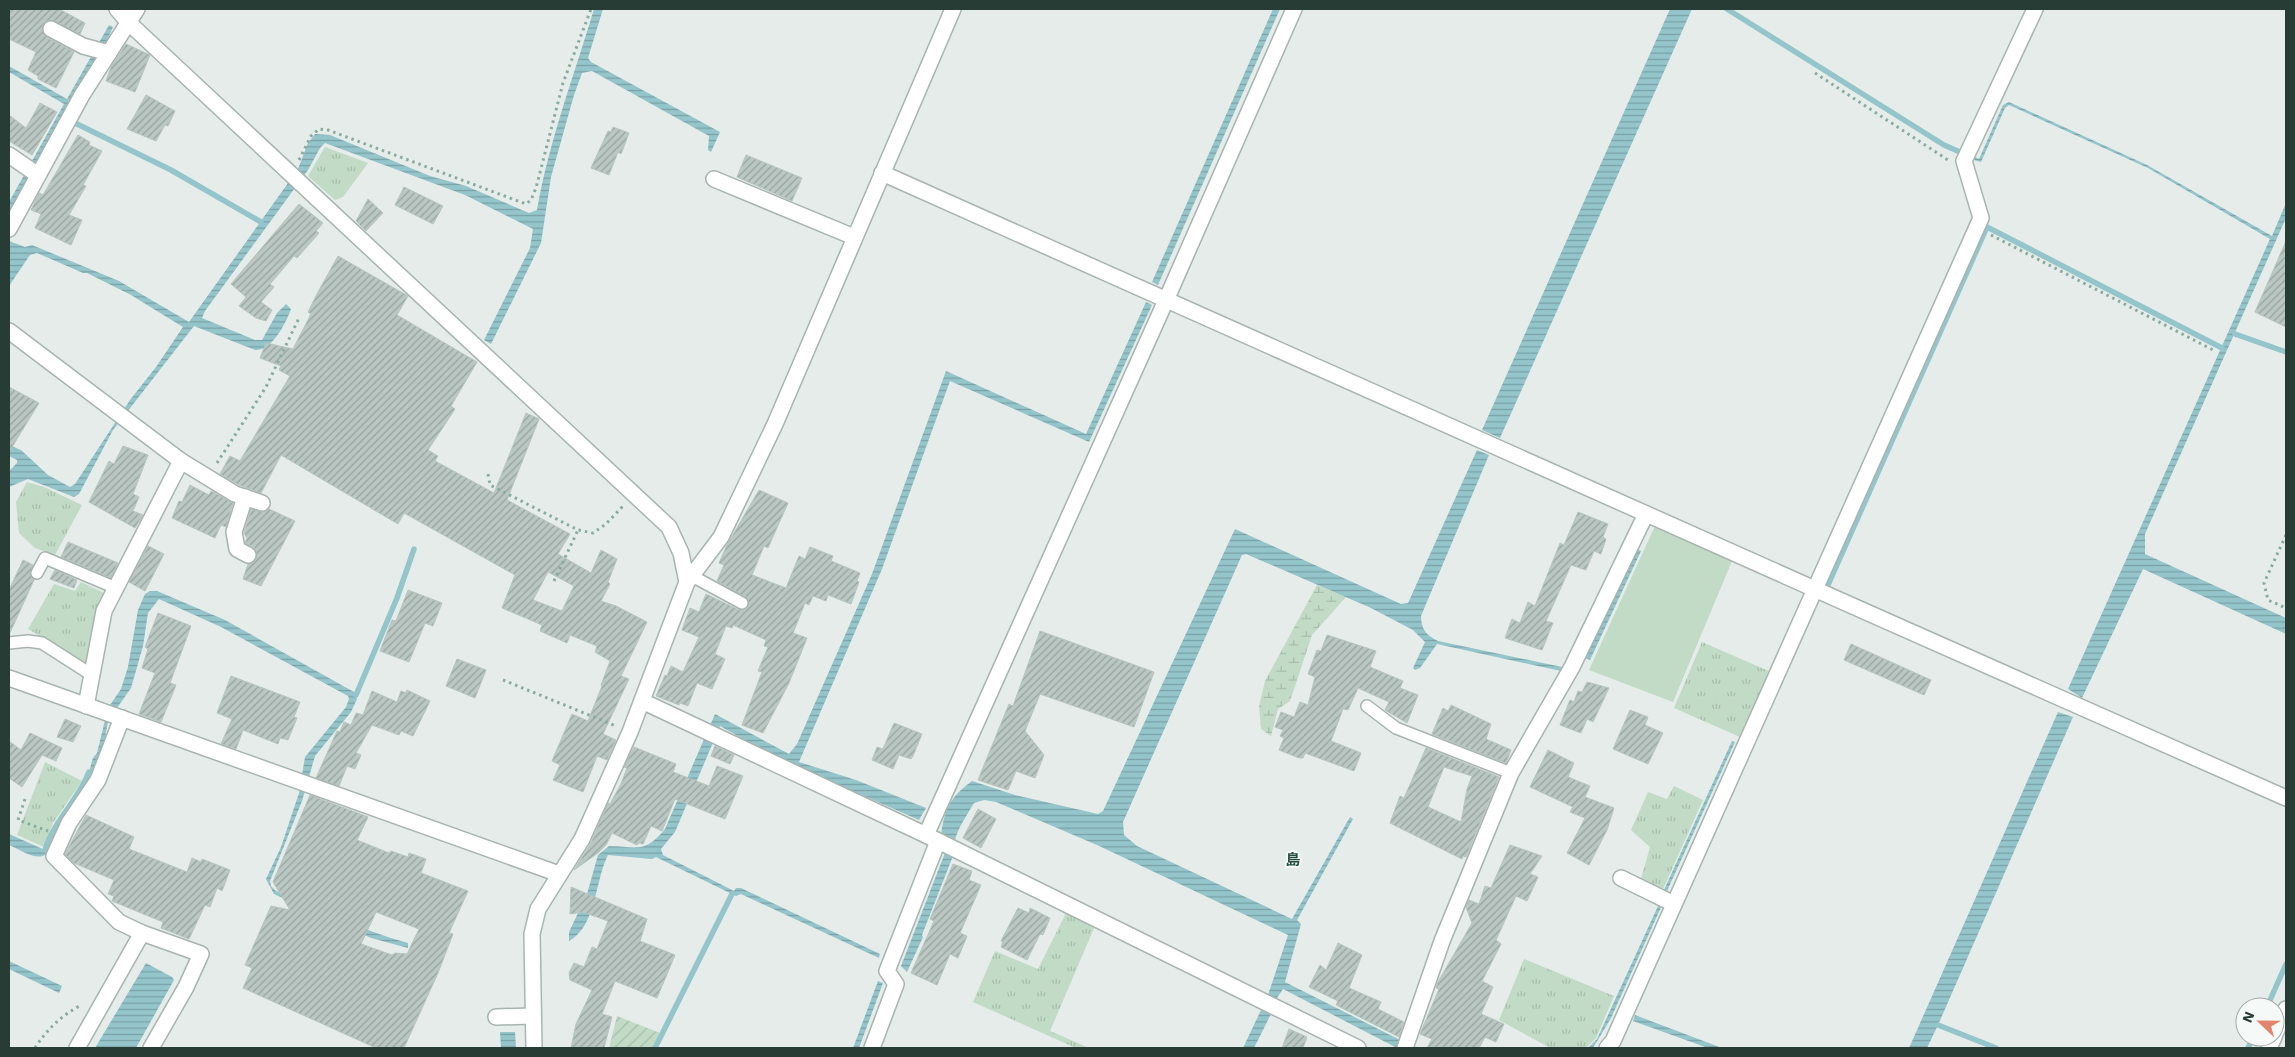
<svg xmlns="http://www.w3.org/2000/svg" width="2295" height="1057" viewBox="0 0 2295 1057" font-family="'Work Sans','Noto Sans JP',sans-serif">
<style>
.grass{fill:url(#grass-tufts)}
.wetland{fill:url(#wetland-marsh)}
.park{fill:#c1dbc6}
.garden{fill:url(#garden-furrows)}
.water{fill:url(#water-rules)}
.lines{fill:none;stroke-linecap:round;stroke-linejoin:round}
.stream{stroke:#94c5cb;stroke-width:5.5}
.building{fill:url(#building-hatch);stroke:#b8c5bf;fill-rule:evenodd}
.lane-casing{stroke:#a8b4af;stroke-width:14}
.street-casing{stroke:#a8b4af;stroke-width:18}
.secondary-casing{stroke:#a5b7b0;stroke-width:18}
.path{stroke:#89ac9f;stroke-width:3;stroke-dasharray:2.5 4;stroke-linecap:butt}
.lane{stroke:#fff;stroke-width:11}
.street{stroke:#fff;stroke-width:15}
.secondary{stroke:#fff;stroke-width:15}
.labels{text-anchor:middle;stroke-width:4;stroke-linejoin:round;paint-order:stroke}
.neighbourhood-label{font-size:15px;font-weight:bold;fill:#244c40;stroke:#f5f9f7}
</style>
<defs>
<pattern id="grass-tufts" width="24" height="20" patternUnits="userSpaceOnUse" patternTransform="scale(1.25)"><rect width="24" height="20" fill="#c1dbc6"/><path d="M3 7l-1-3M5 7V3M7 7l1-3M15 17l-1-3M17 17v-4M19 17l1-3" fill="none" stroke="#a6bdab"/></pattern>
<pattern id="wetland-marsh" width="20" height="14" patternUnits="userSpaceOnUse" patternTransform="scale(1.25)"><rect width="20" height="14" fill="#c1dbc6"/><path d="M1 5h8M5 5V1M11 12h8M15 12V8" fill="none" stroke="#a6bdab"/></pattern>
<pattern id="garden-furrows" width="10" height="10" patternUnits="userSpaceOnUse" patternTransform="scale(1.25)"><rect width="10" height="10" fill="#c1dbc6"/><path d="M-1 1l2-2M0 10L10 0M9 11l2-2" fill="none" stroke="#a6bdab"/></pattern>
<pattern id="water-rules" width="6" height="5" patternUnits="userSpaceOnUse" patternTransform="scale(1.25)"><rect width="6" height="5" fill="#94c5cb"/><path d="M0 2.5h6" fill="none" stroke="#79a1a6"/></pattern>
<pattern id="building-hatch" width="6" height="6" patternUnits="userSpaceOnUse" patternTransform="scale(1.25)"><rect width="6" height="6" fill="#bac7c2"/><path d="M-1 1l2-2M0 6l6-6M5 7l2-2" fill="none" stroke="#97a39e"/></pattern>
</defs>
<rect width="100%" height="100%" fill="#e5ece9"/>
<!-- grass -->
<g class="grass">
<polygon points="325,147 368,163 343,197 335,200 308,176"/>
<polygon points="27,482 44,487 82,505 55,555 35,548 19,533 16,502"/>
<polygon points="81,582 104,593 86,663 28,629 54,584 75,591"/>
<polygon points="1702,642 1771,672 1740,737 1674,708"/>
<polygon points="45,762 82,781 53,823 44,847 17,835"/>
<polygon points="1674,786 1703,800 1663,889 1641,879 1650,847 1631,830 1648,792 1667,799"/>
<polygon points="1067,911 1095,926 1050,1031 1089,1048 1076,1048 973,1002 995,951 1038,969"/>
<polygon points="1524,959 1614,996 1596,1038 1586,1048 1550,1048 1499,1020"/>
</g>
<!-- wetland -->
<polygon class="wetland" points="1317,585 1346,597 1312,635 1290,701 1278,709 1271,736 1261,729 1259,706 1265,681"/>
<!-- park -->
<polygon class="park" points="1655,526 1732,561 1673,702 1589,670"/>
<!-- garden -->
<polygon class="garden" points="617,1016 660,1033 652,1048 609,1048"/>
<!-- water -->
<g class="water">
<path d="M 594,9 L 603,9 L 588,58 L 591,62 L 720,132 L 711,152 L 708,150 L 709,136 L 592,71 L 582,73 L 574,95 L 551,177 L 541,243 L 491,344 L 484,340 L 530,248 L 533,229 L 465,195 L 325,143 L 320,148 L 308,170 L 205,311 L 202,318 L 255,340 L 262,340 L 277,313 L 286,304 L 291,309 C 286,323 272,351 255,350 L 194,326 L 113,430 L 79,494 L 74,497 L 28,479 L 9,487 L 9,471 L 17,463 L 17,460 L 9,456 L 9,445 L 21,450 L 48,475 L 70,487 L 75,484 L 130,400 L 156,367 L 183,327 L 131,295 L 87,273 L 83,273 L 37,253 L 30,255 L 9,286 L 9,241 L 25,247 L 32,245 L 119,281 L 189,322 L 298,169 L 308,143 L 315,134 L 330,135 L 430,176 L 466,186 L 529,213 L 537,210 C 549,141 574,76 594,9 Z"/>
<polygon points="1273,9 1280,9 1158,285 1152,282"/>
<polygon points="1670,9 1692,9 1500,438 1482,430"/>
<polygon points="109,25 113,27 104,47 9,213 9,202 64,104 9,72 9,66 67,99"/>
<polygon points="2009,102 2147,165 2272,236 2286,203 2286,218 2145,534 2145,554 2286,618 2286,634 2143,569 2082,698 2068,689 2270,239 2148,168 2009,105 2005,108 1981,162 1974,160 1975,157 1979,159 2003,105"/>
<path d="M 1146,302 L 1152,305 L 1089,442 L 950,381 L 882,569 L 799,762 L 856,780 L 926,808 L 919,820 L 775,757 L 720,726 L 675,832 L 661,849 L 663,855 L 734,891 L 736,888 L 741,888 L 880,954 L 879,958 L 741,894 L 736,896 L 656,857 L 652,859 L 608,855 C 595,880 596,927 569,941 L 569,932 L 587,894 L 598,855 L 609,846 C 639,847 645,853 665,829 L 715,714 L 789,754 L 797,744 L 872,574 L 946,371 L 1086,434 Z"/>
<path d="M 1477,450 L 1489,455 L 1421,616 C 1421,629 1426,635 1438,641 L 1562,667 L 1561,671 L 1437,644 L 1420,668 L 1415,670 L 1413,668 L 1425,642 L 1413,630 L 1371,608 L 1246,554 L 1242,555 L 1123,822 L 1124,835 L 1137,846 L 1292,919 L 1350,817 L 1353,819 L 1297,920 L 1301,924 L 1285,982 L 1416,1048 L 1397,1048 L 1283,989 L 1275,1001 L 1267,998 L 1288,935 L 1097,845 L 996,802 L 984,800 L 974,803 C 964,820 952,836 953,856 L 922,935 L 923,937 L 907,972 L 901,966 L 950,840 L 941,836 C 944,810 950,797 972,781 L 1015,795 L 1098,814 L 1103,811 L 1235,529 L 1401,604 L 1408,603 Z"/>
<polygon points="1637,549 1641,551 1590,660 1585,658"/>
<path d="M 150,591 L 157,591 L 225,620 L 354,692 L 357,699 L 351,712 L 315,756 L 302,801 L 270,881 L 271,886 L 276,891 C 320,912 362,930 408,943 L 408,948 L 371,938 L 274,894 L 266,879 L 281,847 L 299,793 L 305,757 L 346,707 L 349,699 L 348,696 L 221,627 L 159,599 L 148,613 L 143,646 L 131,688 L 108,721 L 104,744 L 92,772 L 89,772 L 93,758 L 97,753 L 108,708 L 121,689 L 128,667 L 138,610 L 145,594 Z"/>
<polygon points="2058,712 2073,717 1938,1025 1927,1048 1909,1048"/>
<polygon points="1732,741 1735,742 1667,891 1664,890"/>
<path d="M 9,834 L 45,850 L 46,854 C 37,862 19,849 9,845 Z"/>
<polygon points="1659,904 1662,905 1611,1018 1593,1048 1588,1048 1597,1039"/>
<polygon points="9,961 62,986 59,993 9,969"/>
<polygon points="146,963 172,977 174,980 136,1048 95,1048"/>
<polygon points="878,981 883,983 859,1048 853,1048"/>
<polygon points="1261,1010 1271,1014 1254,1048 1243,1048"/>
<polygon points="1635,1015 1722,1048 1708,1048 1633,1021"/>
<polygon points="500,1032 515,1032 516,1048 501,1048"/>
</g>
<g class="lines">
<!-- stream -->
<g class="stream">
<polyline points="1727,9 1944,145 1960,152"/>
<polyline points="75,123 171,170 261,222"/>
<polyline points="2235,334 2286,352"/>
<polyline points="1828,585 1987,227 2222,348"/>
<polyline points="356,695 397,598 414,549"/>
<path d="M 45,850 C 54,820 78,801 89,772"/>
<polyline points="2267,1007 2286,964"/>
<polyline points="1938,1025 1996,1048"/>
<polyline points="655,1048 732,894"/>
<polyline points="2248,1048 2253,1037"/>
</g>
</g>
<!-- building -->
<g class="building">
<polygon points="9,9 59,9 85,23 80,34 55,21 46,21 43,25 42,30 46,37 74,52 56,88 38,79 38,76 28,70 36,52 9,39"/>
<polygon points="126,44 150,55 135,92 106,81 111,67"/>
<polygon points="146,95 175,111 168,126 165,125 156,141 127,129"/>
<polygon points="40,103 57,112 32,155 9,141 9,115 26,128"/>
<polygon points="613,127 629,133 621,154 618,152 609,175 591,168 608,131 611,132"/>
<polygon points="78,135 90,142 89,145 102,151 83,185 86,186 69,215 82,220 71,245 35,228 41,214 31,210 39,193 43,195"/>
<polygon points="746,155 802,178 792,201 737,177"/>
<polygon points="404,187 443,206 433,224 395,205"/>
<polygon points="368,199 383,213 366,231 356,221"/>
<polygon points="299,204 323,223 316,231 319,233 297,258 294,256 270,284 274,287 261,302 272,310 266,321 256,318 239,306 246,297 231,284"/>
<polygon points="2286,241 2286,327 2255,312"/>
<path d="M 338,256 L 408,296 L 397,315 L 477,362 L 451,406 L 455,409 L 428,450 L 438,456 L 435,461 L 494,493 L 526,413 L 539,419 L 507,500 L 570,534 L 558,554 L 591,573 L 601,550 L 617,559 L 608,582 L 610,584 L 601,601 L 616,606 L 647,622 L 621,676 L 629,679 L 603,734 L 616,740 L 607,760 L 597,756 L 583,792 L 553,780 L 560,765 L 552,761 L 572,714 L 588,721 L 602,686 L 601,685 L 610,661 L 595,652 L 597,646 L 570,635 L 567,643 L 540,631 L 542,625 L 502,608 L 515,575 L 404,513 L 398,524 L 281,455 L 261,493 L 239,485 L 220,474 L 230,456 L 240,461 L 290,376 L 279,370 L 281,366 L 260,358 L 266,343 L 293,349 L 311,314 L 308,312 L 318,292 ZM 548,572 L 574,586 L 562,611 L 533,600 Z"/>
<polygon points="9,387 39,403 9,452"/>
<polygon points="123,446 148,455 133,494 139,497 133,511 143,515 135,528 89,502 109,461 114,464"/>
<polygon points="190,485 209,495 211,491 233,503 226,527 221,525 215,538 172,518 179,501 182,502"/>
<polygon points="759,490 788,503 768,548 764,546 752,575 786,588 799,556 805,559 810,547 833,556 831,561 860,573 857,581 859,582 851,604 828,595 826,601 813,596 809,605 805,603 793,633 807,638 789,683 763,733 742,725 762,672 758,671 768,647 764,646 766,640 733,625 732,628 726,626 715,654 725,659 712,689 697,683 688,706 680,703 679,705 656,696 665,675 667,676 671,666 683,672 699,637 682,630 690,608 699,612 706,594 739,610 745,610 749,606 746,597 717,581 724,565 719,563 727,545"/>
<polygon points="251,509 263,512 269,509 295,521 261,586 243,579 248,564 253,563 257,555 254,547 245,543 247,538 244,533"/>
<polygon points="1578,512 1608,524 1603,537 1606,539 1601,554 1594,551 1586,570 1571,565 1546,621 1553,623 1542,650 1505,638 1512,619 1520,623 1528,602 1535,606 1560,543 1564,545"/>
<polygon points="68,542 118,563 111,578 61,557"/>
<polygon points="148,546 164,554 145,591 129,582"/>
<polygon points="23,560 33,565 30,574 34,580 9,635 9,590"/>
<polygon points="55,570 77,580 74,588 50,579"/>
<polygon points="408,590 442,603 433,626 425,623 409,662 380,651 392,620 396,621"/>
<polygon points="158,613 191,626 170,683 176,685 161,722 139,714 155,673 142,668 148,649 145,647"/>
<polygon points="1040,631 1154,672 1134,727 1040,694 1025,731 1044,755 1035,778 1016,771 1008,790 978,780 1009,704 1013,706"/>
<polygon points="1327,635 1376,651 1370,667 1403,681 1400,688 1418,695 1407,723 1385,710 1389,702 1358,688 1348,710 1343,709 1331,741 1361,753 1354,771 1305,753 1303,758 1299,758 1279,750 1284,738 1280,736 1283,730 1275,727 1281,712 1294,717 1300,702 1308,705 1315,677 1308,674 1317,650 1321,651"/>
<polygon points="1851,644 1931,680 1924,695 1844,660"/>
<polygon points="457,659 486,670 475,698 446,686"/>
<polygon points="231,676 300,702 294,717 297,718 288,740 280,738 278,744 243,730 236,749 221,744 232,719 217,713"/>
<polygon points="1587,682 1609,688 1593,722 1587,719 1581,733 1560,725 1570,700 1574,702 1578,691 1582,692"/>
<polygon points="407,690 430,701 413,736 401,731 399,735 372,725 356,753 361,755 355,769 347,766 339,786 316,778 337,731 340,732 344,722 351,725 356,713 363,715 372,691 397,702 401,691 406,693"/>
<polygon points="1451,705 1491,724 1486,739 1511,750 1506,763 1432,734 1443,708 1448,711"/>
<polygon points="1630,710 1648,717 1645,725 1663,733 1648,764 1613,749"/>
<polygon points="65,719 81,726 73,742 57,737"/>
<polygon points="894,723 922,734 913,756 911,759 899,755 893,769 872,760 877,747 883,749"/>
<polygon points="30,733 62,748 56,761 42,755 22,787 9,778 9,741 21,750"/>
<polygon points="715,746 734,755 730,764 711,756"/>
<polygon points="634,747 676,764 673,772 709,786 717,766 743,776 725,819 675,799 662,831 651,826 643,844 639,843 637,845 612,833 606,845 598,853 574,870 591,843 608,803 610,804 621,784 627,768 624,767"/>
<path d="M 1426,748 L 1499,777 L 1466,857 L 1463,856 L 1462,859 L 1390,823 L 1400,796 L 1404,798 ZM 1444,767 L 1472,776 L 1467,789 L 1461,822 L 1428,807 Z"/>
<polygon points="1548,750 1574,763 1568,777 1590,786 1585,797 1614,808 1607,830 1589,865 1567,853 1585,818 1570,812 1573,807 1530,787"/>
<path d="M 310,795 L 368,817 L 357,840 L 389,853 L 391,851 L 408,857 L 409,853 L 426,859 L 421,873 L 468,891 L 449,933 L 453,934 L 438,973 L 404,1048 L 376,1048 L 243,988 L 252,968 L 245,965 L 271,906 L 290,910 L 273,882 ZM 376,912 L 419,929 L 407,954 L 395,953 L 392,955 L 361,944 Z"/>
<polygon points="978,809 996,819 981,848 963,838"/>
<polygon points="86,815 134,837 129,849 187,872 192,858 201,862 202,859 230,870 222,891 217,888 210,907 205,905 189,939 161,928 163,922 112,901 114,896 108,894 114,880 74,863 65,854"/>
<polygon points="1510,845 1542,856 1530,874 1538,877 1527,901 1516,896 1496,940 1501,944 1482,981 1493,987 1481,1014 1504,1024 1496,1042 1485,1037 1479,1048 1427,1048 1432,1039 1420,1034 1439,989 1436,988 1438,982 1472,923 1466,907 1469,900 1479,904 1485,886 1491,888"/>
<polygon points="953,864 972,871 969,880 981,885 960,933 967,936 958,958 950,954 937,985 911,973 934,921 930,919"/>
<polygon points="571,887 647,919 640,941 675,955 657,998 615,981 602,1014 612,1017 604,1048 571,1048 576,1024 592,990 570,980 569,973 574,963 584,967 592,947 597,949 608,921 583,912 570,914"/>
<polygon points="1018,908 1029,913 1030,908 1050,918 1043,935 1040,934 1027,960 1001,947 1003,942 1001,941"/>
<polygon points="1338,943 1362,955 1349,988 1381,1002 1378,1009 1404,1022 1399,1037 1336,1005 1338,1001 1309,987 1320,965 1326,970"/>
<polygon points="1289,1029 1307,1037 1303,1048 1282,1048"/>
</g>
<g class="lines">
<defs>
<g id="lane">
<polyline points="37,573 45,558 116,588"/>
<polyline points="692,576 742,603"/>
<polyline points="9,643 28,641 42,643 92,675"/>
<polyline points="1367,706 1396,728 1511,773"/>
</g>
<g id="street">
<polyline points="117,9 129,23 669,527 681,553 687,582 630,732 582,839"/>
<polyline points="51,29 83,46 109,53"/>
<polyline points="9,155 38,175"/>
<path d="M 882,173 C 1351,380 1817,592 2286,798"/>
<polyline points="714,179 854,237"/>
<polyline points="9,229 82,95 137,9"/>
<polyline points="9,331 181,461 235,494 262,503"/>
<polyline points="245,497 234,532 237,549 248,555"/>
<polyline points="687,582 721,537 775,424 953,9"/>
<polyline points="9,678 559,874"/>
<polyline points="642,701 926,835 1358,1048"/>
<polyline points="86,706 104,611 181,461"/>
<polyline points="122,718 98,780 69,823 54,856 119,922 142,933 201,954 186,987 151,1048"/>
<polyline points="926,835 1167,298 1294,9"/>
<polyline points="1621,878 1674,904"/>
<polyline points="496,1017 532,1016"/>
<polyline points="77,1048 142,933"/>
<polyline points="872,1048 896,984 887,971 938,841"/>
<polyline points="1405,1048 1442,941 1511,773 1572,667 1646,514"/>
<polyline points="1607,1048 1613,1041 1981,218 1964,161 2035,9"/>
</g>
<g id="secondary">
<polyline points="2275,1034 2286,1009"/>
<polyline points="534,1048 532,934 538,909 582,839"/>
<polyline points="2269,1048 2274,1037"/>
</g>
</defs>
<!-- lane casing -->
<use href="#lane" class="lane-casing"/>
<!-- street casing -->
<use href="#street" class="street-casing"/>
<!-- secondary casing -->
<use href="#secondary" class="secondary-casing"/>
<!-- path -->
<g class="path">
<polyline points="1815,73 1948,160"/>
<polyline points="299,160 311,136 319,129 328,130 526,204 531,200 536,188 563,83 591,9"/>
<polyline points="1991,235 2215,351"/>
<polyline points="217,463 266,387 299,318"/>
<polyline points="488,474 490,485 578,530 593,533 606,524 623,506"/>
<polyline points="2286,535 2264,583 2268,600 2286,608"/>
<polyline points="554,581 578,530"/>
<polyline points="503,680 616,726"/>
<polyline points="25,799 18,820 48,831"/>
<path d="M 35,1048 C 47,1029 61,1016 81,1005"/>
</g>
<!-- lane -->
<use href="#lane" class="lane"/>
<!-- street -->
<use href="#street" class="street"/>
<!-- secondary -->
<use href="#secondary" class="secondary"/>
</g>
<g class="labels">
<!-- neighbourhood labels -->
<g class="neighbourhood-label">
<text x="1293" y="865">島</text>
</g>
</g>
<!-- border -->
<rect width="2295" height="1057" fill="none" stroke="#263c35" stroke-width="20"/>
<!-- north arrow -->
<g transform="translate(2260 1022) rotate(292)"><circle r="24" fill="#f5f9f7" stroke="#a2ada9"/>
<path d="M0-4L9 19L0 12L-9 19Z" fill="#e2846e"/>
<text y="-8" font-size="14" font-weight="bold" text-anchor="middle" fill="#263c35">N</text>
</g>
</svg>
